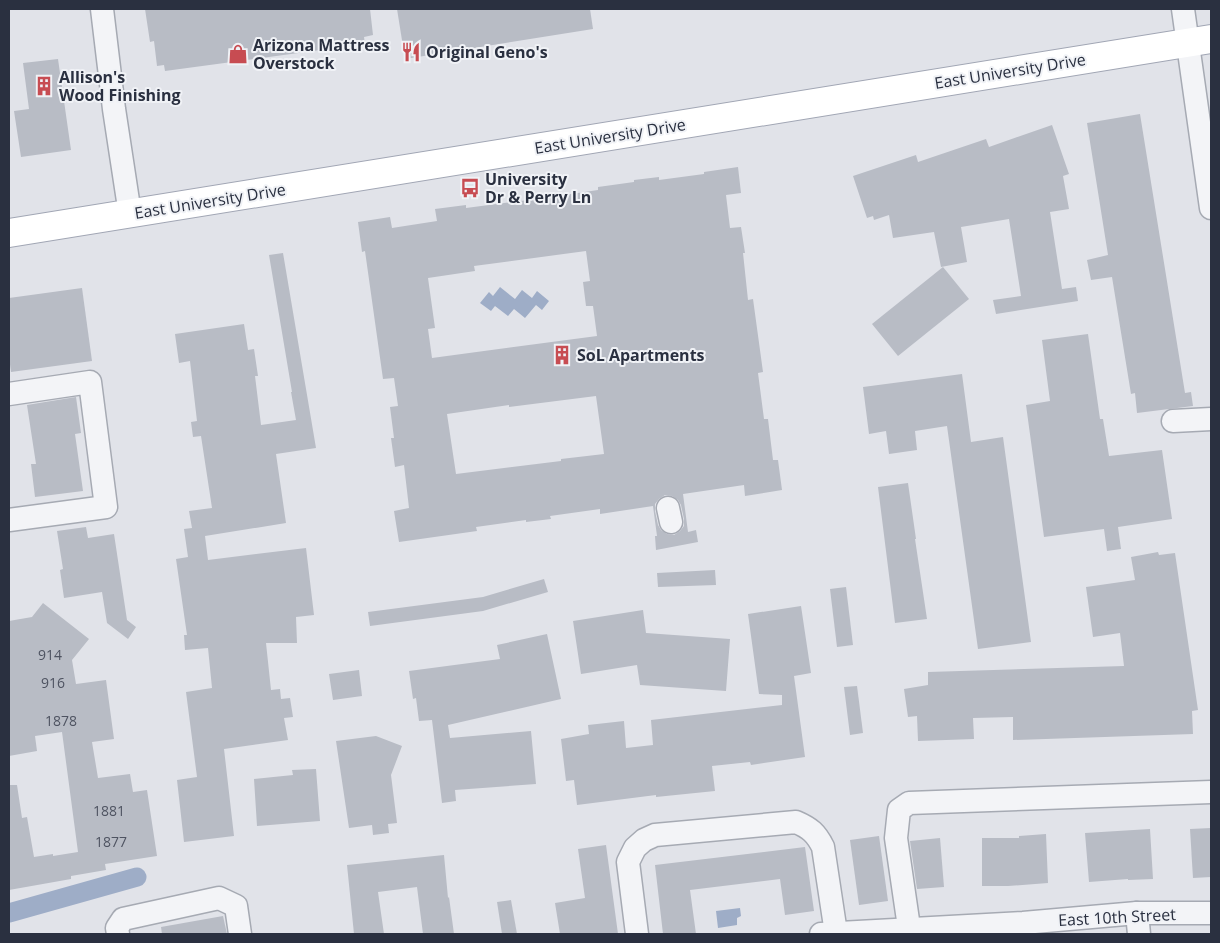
<svg xmlns="http://www.w3.org/2000/svg" width="1220" height="943" viewBox="0 0 1220 943" font-family="'Open Sans',sans-serif">
<style>
.water{fill:#9eadc7}
.lines{fill:none;stroke-linecap:round;stroke-linejoin:round}
.canal{stroke:#9eadc7;stroke-width:19}
.building{fill:#b8bcc5;fill-rule:evenodd}
.minor-casing{stroke:#a6aab3;stroke-width:25}
.major-casing{stroke:#a1a6b4;stroke-width:30}
.minor{stroke:#f3f4f7;stroke-width:22}
.major{stroke:#fff;stroke-width:28}
.labels{text-anchor:middle;stroke-width:4;stroke-linejoin:round;paint-order:stroke}
.number-label{font-size:14px;fill:#4e5361}
.poi-label{font-size:16px;font-weight:bold;fill:#2a3040;stroke:#f0f2f6;text-anchor:start}
.street-label{font-size:16px;fill:#2a3040;stroke:#f0f2f6}
</style>
<rect width="100%" height="100%" fill="#e1e3e9"/>
<!-- water -->
<g class="water">
<polygon points="500,287 515,299 522,290 532,298 537,291 549,301 542,310 536,305 525,318 514,309 508,316 495,306 491,311 480,303 489,292 493,296"/>
<polygon points="740,908 741,916 737,918 737,925 718,928 716,911"/>
</g>
<g class="lines">
<!-- canal -->
<polyline class="canal" points="9,913 137,877"/>
</g>
<!-- building -->
<g class="building">
<polygon points="145,9 370,9 373,35 364,37 365,44 165,71 164,65 157,66 154,41 150,42"/>
<polygon points="397,9 590,9 593,29 405,59"/>
<polygon points="58,59 71,150 21,157 14,111 29,109 23,63"/>
<polygon points="1140,114 1185,393 1191,392 1193,406 1137,413 1135,393 1131,394 1112,277 1091,280 1087,260 1108,255 1087,123"/>
<polygon points="1052,125 1069,174 1063,176 1069,209 1050,212 1062,289 1076,287 1078,301 996,314 993,300 1021,296 1009,219 961,227 967,262 941,267 934,232 893,238 889,215 874,220 873,216 867,218 853,176 916,155 918,162 986,139 989,147"/>
<path d="M 738,167 L 741,193 L 726,195 L 730,228 L 741,227 L 745,253 L 743,253 L 748,300 L 753,299 L 763,372 L 758,373 L 764,419 L 768,419 L 773,460 L 778,460 L 782,490 L 745,496 L 744,485 L 683,494 L 688,532 L 696,530 L 698,542 L 656,550 L 655,536 L 657,536 L 653,506 L 600,514 L 600,509 L 550,516 L 551,519 L 526,522 L 526,520 L 476,527 L 477,531 L 399,542 L 394,511 L 409,508 L 404,465 L 395,467 L 391,438 L 394,438 L 390,407 L 398,406 L 394,378 L 383,379 L 365,251 L 362,252 L 358,222 L 390,217 L 392,228 L 437,221 L 435,209 L 466,205 L 466,208 L 544,198 L 598,190 L 598,187 L 634,182 L 634,180 L 659,177 L 659,180 L 704,174 L 704,172 ZM 586,251 L 590,281 L 583,282 L 586,306 L 593,306 L 597,336 L 432,358 L 428,329 L 435,328 L 428,278 L 475,271 L 474,266 ZM 596,396 L 604,454 L 561,459 L 561,461 L 456,474 L 447,414 L 509,405 L 509,407 ZM 665,495 L 672,496 L 678,500 L 681,505 L 684,519 L 684,526 L 680,531 L 674,535 L 667,534 L 661,530 L 658,525 L 655,511 L 655,504 L 659,499 Z"/>
<polygon points="283,253 316,448 276,454 286,523 205,536 208,560 306,548 314,615 296,617 297,643 266,643 271,690 280,689 281,699 290,698 293,717 284,718 288,740 224,749 234,836 184,842 177,780 197,777 186,692 212,688 208,648 185,650 184,635 187,635 176,559 188,557 184,529 192,528 189,511 212,508 201,436 193,437 191,422 197,421 190,361 179,363 175,334 244,324 248,350 254,349 258,376 255,376 261,425 296,420 291,392 292,392 269,255"/>
<polygon points="943,267 969,299 898,356 872,324"/>
<polygon points="82,288 92,361 11,372 9,357 9,298"/>
<polygon points="1088,334 1100,419 1103,419 1109,456 1162,450 1172,519 1118,527 1121,549 1107,551 1104,529 1044,537 1026,405 1050,401 1042,340"/>
<polygon points="962,374 971,442 1003,437 1031,642 978,649 947,426 915,431 917,450 889,454 886,431 869,434 863,387"/>
<polygon points="76,397 81,433 75,434 83,491 35,497 31,464 36,464 27,405"/>
<polygon points="908,483 916,539 915,539 927,619 895,623 878,487"/>
<polygon points="86,527 88,538 114,534 127,620 136,627 128,639 107,623 102,592 64,598 60,570 63,569 57,531"/>
<polygon points="1158,552 1159,555 1175,553 1198,710 1192,711 1193,734 1013,740 1013,717 973,718 974,739 918,741 917,716 908,717 904,689 928,685 928,672 1124,666 1120,633 1093,637 1086,587 1135,580 1131,557"/>
<polygon points="715,570 716,585 658,587 657,573"/>
<polygon points="544,579 548,592 483,611 370,626 368,612 483,597"/>
<polygon points="846,587 853,645 837,647 830,589"/>
<polygon points="43,603 89,639 72,660 76,684 106,680 114,739 92,742 98,778 130,774 133,792 147,790 157,856 105,864 106,870 71,876 71,879 9,890 9,785 17,785 22,818 27,817 34,857 53,854 53,856 78,852 62,732 35,736 37,751 9,756 9,621 32,617"/>
<polygon points="801,606 811,673 794,676 805,757 751,765 750,762 712,766 715,791 656,797 656,795 577,805 574,780 566,781 561,739 589,734 588,725 624,721 626,748 653,745 651,720 782,705 782,695 759,694 748,614"/>
<polygon points="643,610 646,633 730,639 726,691 640,685 637,665 581,674 573,621"/>
<polygon points="547,634 561,699 448,725 450,738 531,731 536,784 455,790 456,801 442,803 432,720 419,721 416,698 413,699 409,671 500,659 497,645"/>
<polygon points="359,670 362,696 333,700 329,674"/>
<polygon points="857,686 863,733 850,735 844,687"/>
<polygon points="376,736 402,746 391,775 397,823 388,824 389,833 373,835 372,825 349,828 336,741"/>
<polygon points="316,769 320,821 257,826 254,779 293,775 292,770"/>
<polygon points="1211,828 1211,877 1193,878 1190,829"/>
<polygon points="1150,829 1153,879 1128,880 1128,879 1089,882 1085,833"/>
<polygon points="1046,834 1048,883 1008,886 982,886 982,838 1019,838 1019,836"/>
<polygon points="879,836 888,901 859,905 850,840"/>
<polygon points="940,838 944,887 917,889 910,841"/>
<polygon points="606,845 618,934 560,934 555,903 585,898 578,849"/>
<polygon points="805,847 814,911 785,915 780,879 690,890 696,934 663,934 655,865"/>
<polygon points="444,855 448,898 449,897 454,934 423,934 417,887 378,892 384,934 354,934 347,865"/>
<polygon points="511,900 517,934 502,934 497,902"/>
<polygon points="223,916 227,934 162,934 161,927"/>
</g>
<g class="lines">
<defs>
<g id="minor">
<polyline points="102,9 114,109 130,214"/>
<polyline points="1183,9 1211,208"/>
<polyline points="9,394 90,382 106,507 9,520"/>
<polyline points="1173,421 1211,419"/>
<polyline points="668,508 671,522"/>
<polyline points="1137,913 1139,934"/>
<polyline points="118,934 117,928 123,919 219,898 236,906 240,934"/>
<path d="M 637,934 L 628,862 L 635,848 L 644,840 L 655,835 L 796,822 C 810,828 816,833 823,847 L 836,933"/>
<polyline points="821,934 1023,923 1137,913 1211,913"/>
<polyline points="910,934 896,838 899,810 909,803 1211,792"/>
</g>
<polyline id="major" points="9,233 1211,39"/>
</defs>
<!-- minor casing -->
<use href="#minor" class="minor-casing"/>
<!-- major casing -->
<use href="#major" class="major-casing"/>
<!-- minor -->
<use href="#minor" class="minor"/>
<!-- major -->
<use href="#major" class="major"/>
</g>
<!-- icons -->
<defs>
<symbol id="restaurant-bare" viewBox="-9 -9 18 18"><path d="M-5-6h1v4h1v-4h1v4h1v-4h1v5L-1.5 .5V6h-2V.5L-5-1ZM5-6V6H3V1.5H1.5Q1.5-4 5-6Z" fill="#c74c52" stroke="#f0f2f6" stroke-width="2.5" paint-order="stroke"/></symbol>
<symbol id="shop-bare" viewBox="-9 -9 18 18"><path d="M-5-2.5h2.3a2.7 3.5 0 0 1 5.4 0H5L5.5 6h-11ZM-1.5-2.5h3a1.5 2.3 0 0 0-3 0Z" fill="#c74c52" stroke="#f0f2f6" stroke-width="2.5" paint-order="stroke"/></symbol>
<symbol id="building-bare" viewBox="-9 -9 18 18"><path d="M-4-6H4V6H1V3H-1V6H-4ZM-2.5-4.3h1.7v1.8h-1.7ZM.8-4.3h1.7v1.8H.8ZM-2.5-1h1.7V.8h-1.7ZM.8-1h1.7V.8H.8Z" fill="#c74c52" stroke="#f0f2f6" stroke-width="2.5" paint-order="stroke"/></symbol>
<symbol id="bus-bare" viewBox="-9 -9 18 18"><path d="M-5-6H5V4H4V6H2V4H-2V6H-4V4H-5ZM-3.5-4V0h7V-4ZM-3.5 1.2v1.5H-2V1.2ZM2 1.2v1.5H3.5V1.2Z" fill="#c74c52" stroke="#f0f2f6" stroke-width="2.5" paint-order="stroke"/></symbol>
</defs>
<g fill-rule="evenodd">
<use href="#restaurant-bare" x="397" y="38" width="28" height="28"/>
<use href="#shop-bare" x="224" y="40" width="28" height="28"/>
<use href="#building-bare" x="30" y="72" width="28" height="28"/>
<use href="#bus-bare" x="456" y="174" width="28" height="28"/>
<use href="#building-bare" x="548" y="341" width="28" height="28"/>
</g>
<g class="labels">
<!-- number labels -->
<g class="number-label">
<text x="50" y="660">914</text>
<text x="53" y="688">916</text>
<text x="61" y="726">1878</text>
<text x="109" y="816">1881</text>
<text x="111" y="847">1877</text>
</g>
<!-- poi labels -->
<g class="poi-label">
<text x="253" y="51">Arizona Mattress<tspan x="253" dy="18">Overstock</tspan></text>
<text x="426" y="58">Original Geno's</text>
<text x="59" y="83">Allison's<tspan x="59" dy="18">Wood Finishing</tspan></text>
<text x="485" y="185">University<tspan x="485" dy="18">Dr &amp; Perry Ln</tspan></text>
<text x="577" y="361">SoL Apartments</text>
</g>
<!-- street labels -->
<g class="street-label">
<text transform="translate(1010 71) rotate(-9)" y="6">East University Drive</text>
<text transform="translate(610 136) rotate(-9)" y="6">East University Drive</text>
<text transform="translate(210 201) rotate(-9)" y="6">East University Drive</text>
<text transform="translate(1117 917) rotate(-3)" y="6">East 10th Street</text>
</g>
</g>
<!-- border -->
<rect width="1220" height="943" fill="none" stroke="#2a3040" stroke-width="20"/>
</svg>
